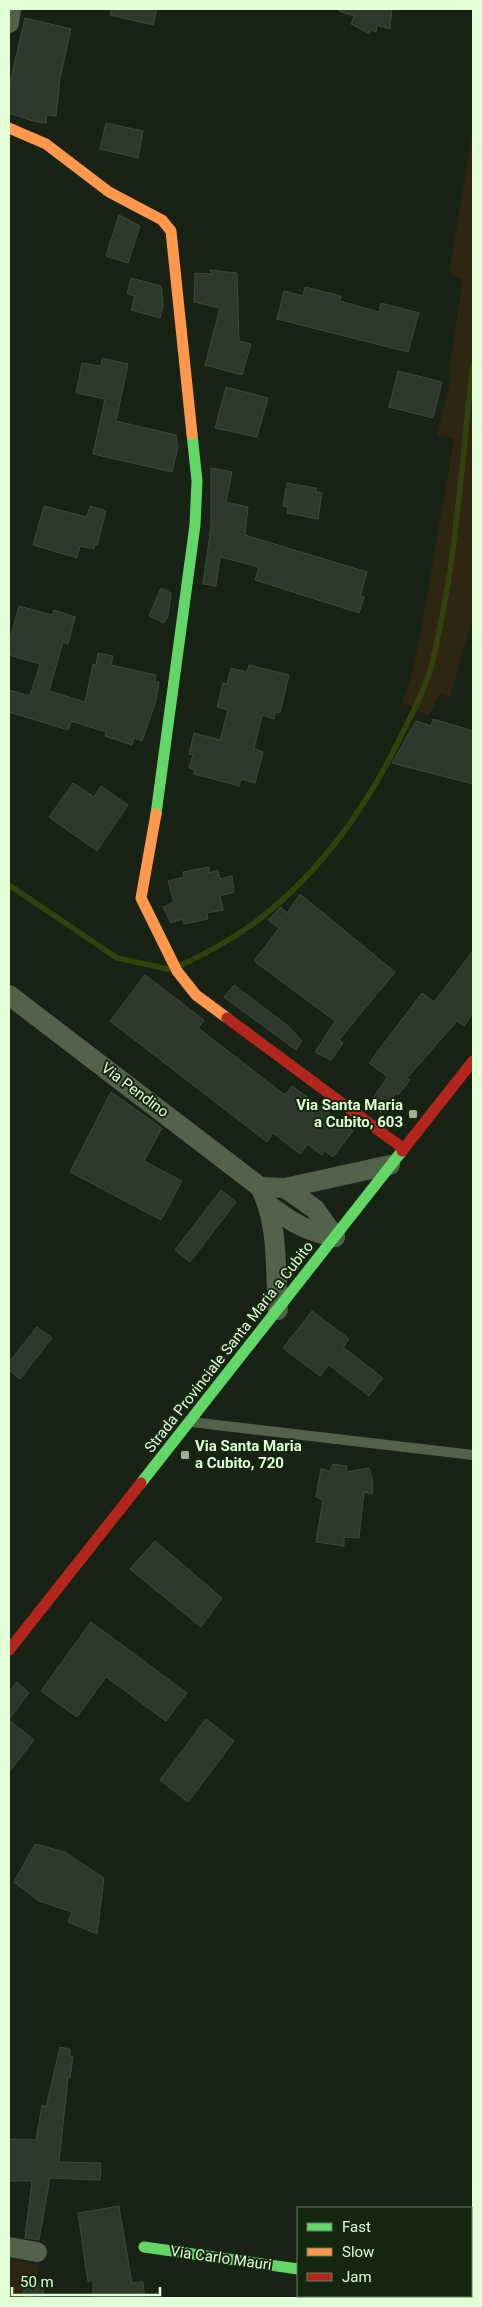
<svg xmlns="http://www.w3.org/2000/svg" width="482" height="2307" viewBox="0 0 482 2307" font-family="Roboto,sans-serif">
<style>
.green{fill:#2e2513}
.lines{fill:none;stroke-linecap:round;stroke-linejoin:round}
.stream{stroke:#33420c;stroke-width:5.5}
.building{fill:#2d392a;stroke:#3c4b37}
.lane{stroke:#52624b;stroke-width:10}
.street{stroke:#52624b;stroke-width:20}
.fast{stroke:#63d668;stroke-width:11}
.slow{stroke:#ff974d;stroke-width:11}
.jam{stroke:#b3261e;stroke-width:11}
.poi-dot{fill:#9bb193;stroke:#152710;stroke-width:2}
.labels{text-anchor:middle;stroke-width:4;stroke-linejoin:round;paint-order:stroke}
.street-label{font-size:15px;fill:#e1fed7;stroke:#152710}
.poi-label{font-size:15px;font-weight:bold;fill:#e1fed7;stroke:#152710;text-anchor:end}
</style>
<rect width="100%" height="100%" fill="#182215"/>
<!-- green -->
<g class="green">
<polygon points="473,129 473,616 450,697 440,694 428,716 402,702 411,676 420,636 454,439 437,435 451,377 449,370 462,284 460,279 449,274"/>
<polygon points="9,2258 39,2265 33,2298 9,2298"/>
</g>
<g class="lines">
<!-- stream -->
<g class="stream">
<polyline points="9,885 117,958 168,969"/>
<path d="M 181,965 C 209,952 238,936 262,917 C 321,871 367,806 399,740 C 411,716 424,692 431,667 C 456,569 461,465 473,365"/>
</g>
</g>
<!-- building -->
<g class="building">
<polygon points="111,9 157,9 153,25 110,15"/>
<polygon points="339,9 392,9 390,29 377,25 376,32 370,30 370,34 351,24 354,16 339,11"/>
<polygon points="25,18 71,29 60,78 56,116 47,115 46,123 33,121 9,113 9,87"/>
<polygon points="106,123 143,131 138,158 100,149"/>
<polygon points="119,215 140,226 128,263 106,256"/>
<polygon points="210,270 237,273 239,341 251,344 242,375 205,365 220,308 194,302 195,273 212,274"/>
<polygon points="131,278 161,286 163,306 160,318 131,310 135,296 127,294"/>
<polygon points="305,287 341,296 340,301 379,312 381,303 419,313 408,352 277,319 284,291 303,296"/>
<polygon points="102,358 128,364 116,421 176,435 178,447 172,472 93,454 105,399 76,393 82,363 101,366"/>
<polygon points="398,371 442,382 433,418 389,407"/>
<polygon points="226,387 268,398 257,437 215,428"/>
<polygon points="211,468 232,472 226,502 248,507 245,535 367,572 360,596 364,597 359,613 255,580 259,567 220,557 216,586 203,584 211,526"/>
<polygon points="287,483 316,488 316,492 322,493 318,519 287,513 288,507 283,506"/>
<polygon points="44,506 87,517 90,506 106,511 97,545 95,545 94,549 80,546 77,558 33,545"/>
<polygon points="161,588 171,593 168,616 164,623 149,616"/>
<polygon points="19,606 52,615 54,610 75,617 68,644 63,642 49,691 85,702 93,664 96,665 98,653 113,656 111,665 156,675 155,682 159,682 156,701 142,741 134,738 132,745 105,736 106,732 71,721 68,730 9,712 9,690 30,696 40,664 9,655 9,643"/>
<polygon points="249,665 289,675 280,713 275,712 274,719 262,715 254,749 263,752 255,783 241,779 239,786 194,774 195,770 189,768 193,755 189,754 194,733 220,740 228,710 217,707 223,683 227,684 231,668 247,672"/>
<polygon points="433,719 473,731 473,784 392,763 416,721 431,726"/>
<polygon points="73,783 94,797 101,786 128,805 97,851 49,817"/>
<polygon points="209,867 209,873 218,870 220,879 232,876 234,892 220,896 223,910 207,913 208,919 184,924 182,919 171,923 163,907 174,902 168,881 184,877 183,872"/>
<polygon points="300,894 395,972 339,1040 343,1043 331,1060 315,1052 335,1021 254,961 279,928 268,920 281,907 287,913"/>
<polygon points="473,951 473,1013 464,1026 457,1021 407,1078 410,1080 398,1095 396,1093 381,1113 369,1103 388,1077 369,1063 422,993 434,1002"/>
<polygon points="145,975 204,1020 198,1028 285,1095 292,1086 353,1131 333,1157 325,1151 322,1155 308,1144 300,1154 273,1133 267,1142 110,1021"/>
<polygon points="234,985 288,1026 302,1041 296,1050 224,997"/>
<polygon points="111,1092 162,1128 144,1161 182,1181 161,1220 70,1172"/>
<polygon points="221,1190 236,1202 190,1262 175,1250"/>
<polygon points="312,1311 349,1339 343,1347 383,1378 369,1396 329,1365 320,1376 283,1348"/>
<polygon points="37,1327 52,1338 20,1379 9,1370 9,1362"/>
<polygon points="333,1464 347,1466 346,1472 369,1468 372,1477 373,1494 364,1492 359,1538 344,1537 344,1546 316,1542 323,1500 316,1497 321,1469 330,1471"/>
<polygon points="155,1541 222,1598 201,1627 130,1569"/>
<polygon points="91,1622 187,1693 166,1721 106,1677 77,1717 41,1691"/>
<polygon points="17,1682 29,1693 9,1719 9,1692"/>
<polygon points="206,1719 234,1741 188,1802 160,1780"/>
<polygon points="9,1720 34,1740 9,1772"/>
<polygon points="35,1844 65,1852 104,1878 97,1934 68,1922 72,1912 39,1901 14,1882"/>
<polygon points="60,2047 70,2049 70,2056 73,2057 70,2078 68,2077 59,2162 101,2163 100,2180 50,2178 39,2240 34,2239 25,2238 32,2181 9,2181 9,2139 36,2140 42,2105 46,2107"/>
<polygon points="119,2206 132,2283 143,2282 145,2298 93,2298 93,2280 88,2282 78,2213"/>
<polygon points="26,2280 45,2284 42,2298 23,2296"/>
</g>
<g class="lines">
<!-- lane -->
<polyline class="lane" points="191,1422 473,1455"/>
<!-- street -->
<g class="street">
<polyline points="9,23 11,9"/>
<path d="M 9,995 L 260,1187 C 279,1224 275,1269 278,1310"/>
<polyline points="260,1187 285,1188 390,1165"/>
<polyline points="285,1188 315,1209 335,1237"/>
<path d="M 270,1206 C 291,1222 308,1232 335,1237"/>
<polyline points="9,2247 37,2252"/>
<polyline points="393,2298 393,2296"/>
</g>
<!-- fast -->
<g class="fast">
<polyline points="156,814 195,525 197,481 192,434"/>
<polyline points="141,1483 402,1151"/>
<polyline points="144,2247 298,2269"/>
</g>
<!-- slow -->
<g class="slow">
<polyline points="9,128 46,144 109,192 162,220 171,231 192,434"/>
<polyline points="156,814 141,898 177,971 196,995 227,1018"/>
</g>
<!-- jam -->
<g class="jam">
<polyline points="227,1018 404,1149"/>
<polyline points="402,1151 473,1061"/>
<polyline points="9,1650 141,1483"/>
</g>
</g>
<!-- markers -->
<g class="poi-dot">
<rect x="408" y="1109" width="10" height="10" rx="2.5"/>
<rect x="180" y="1450" width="10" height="10" rx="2.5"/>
</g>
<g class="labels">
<!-- street labels -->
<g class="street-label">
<text transform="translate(135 1090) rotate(37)" y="5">Via Pendino</text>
<text transform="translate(229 1347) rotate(-52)" y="5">Strada Provinciale Santa Maria a Cubito</text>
<text transform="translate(221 2258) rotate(8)" y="5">Via Carlo Mauri</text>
</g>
<!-- poi labels -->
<g class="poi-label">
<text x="403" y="1110">Via Santa Maria<tspan x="403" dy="17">a Cubito, 603</tspan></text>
<text x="195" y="1451" text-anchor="start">Via Santa Maria<tspan x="195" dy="17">a Cubito, 720</tspan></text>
</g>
</g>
<!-- border -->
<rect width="482" height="2307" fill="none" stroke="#e1fed7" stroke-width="20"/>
<!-- legend -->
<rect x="297" y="2207" width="175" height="90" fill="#152710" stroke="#677d60"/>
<rect x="307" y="2223" width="25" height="8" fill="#63d668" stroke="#677d60"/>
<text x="342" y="2232" font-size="15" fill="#e1fed7">Fast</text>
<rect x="307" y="2248" width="25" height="8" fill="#ff974d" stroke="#677d60"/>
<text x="342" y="2257" font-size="15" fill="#e1fed7">Slow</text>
<rect x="307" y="2273" width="25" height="8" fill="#b3261e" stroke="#677d60"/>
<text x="342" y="2282" font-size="15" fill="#e1fed7">Jam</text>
<!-- scale -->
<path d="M12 2287v8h148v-8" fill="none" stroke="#e1fed7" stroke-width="2.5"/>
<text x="20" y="2287" font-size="15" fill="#e1fed7" stroke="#152710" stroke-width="4" paint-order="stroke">50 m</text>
</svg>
